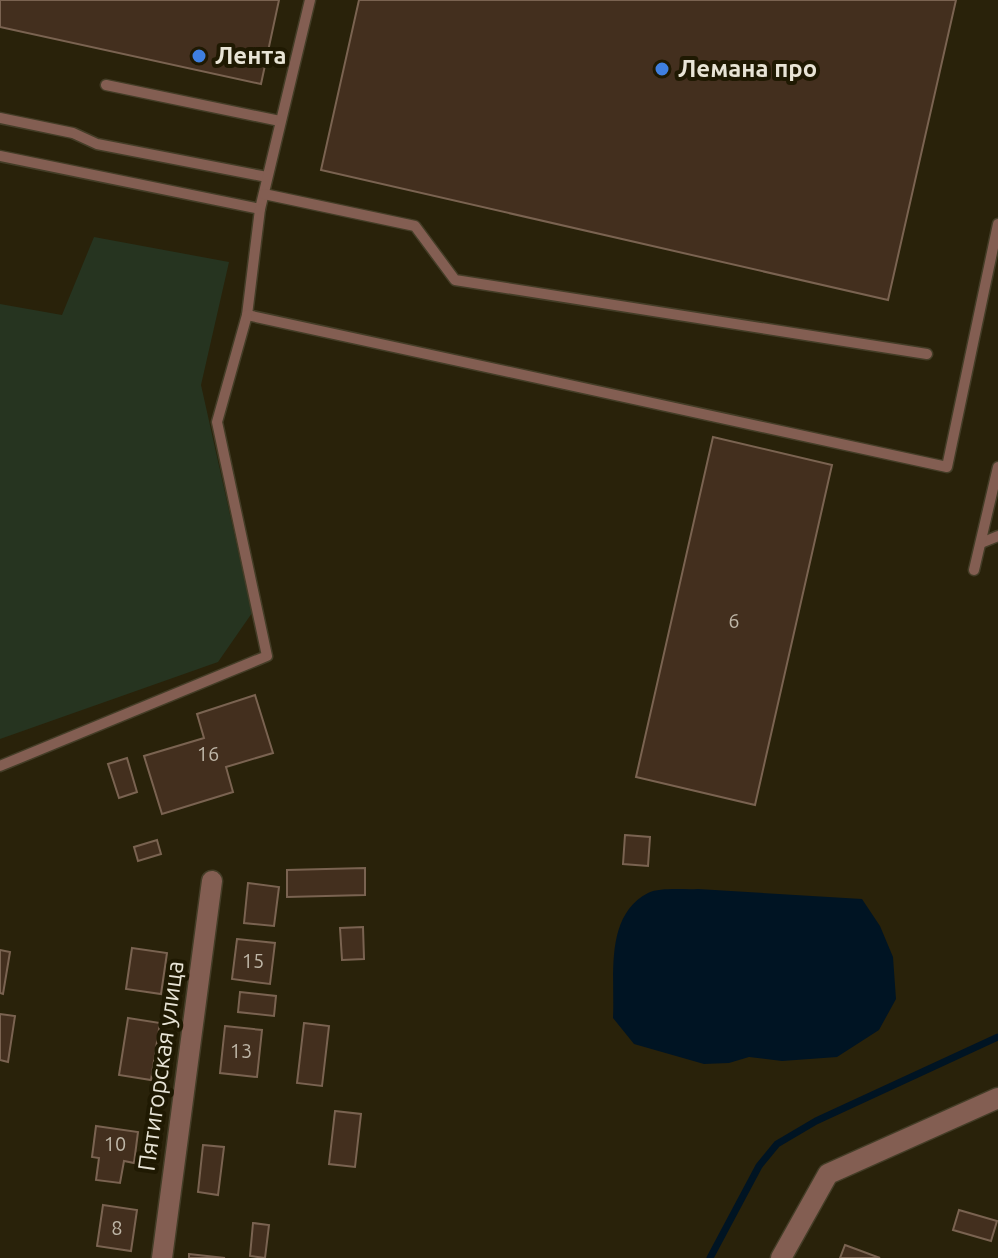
<svg xmlns="http://www.w3.org/2000/svg" width="998" height="1258" viewBox="0 0 998 1258" font-family="Ubuntu,sans-serif">
<style>
.green{fill:#263420}
.water{fill:#001423}
.lines{fill:none;stroke-linecap:round;stroke-linejoin:round}
.stream{stroke:#001423;stroke-width:7}
.building{fill:#432f1e;stroke:#7a6351;stroke-width:2}
.service-casing{stroke:#443d27;stroke-width:13}
.minor-casing{stroke:#443d27;stroke-width:23}
.service{stroke:#835e52;stroke-width:10}
.minor{stroke:#835e52;stroke-width:20}
.shop-dot{fill:#3f7fe0;stroke:#1f1902;stroke-width:3}
.labels{text-anchor:middle;stroke-width:8;stroke-linejoin:round;paint-order:stroke}
.number-label{font-size:20px;fill:#bfb7a8}
.poi-label{font-size:24px;font-weight:bold;fill:#e8e4d6;stroke:#1f1902;text-anchor:start}
.street-label{font-size:24px;fill:#e8e4d6;stroke:#1f1902}
</style>
<rect width="100%" height="100%" fill="#29220a"/>
<!-- green -->
<polygon class="green" points="94,237 229,262 201,385 252,613 218,662 0,739 0,304 62,315"/>
<!-- water -->
<path class="water" d="M 698,889 L 862,899 L 880,926 L 893,957 L 896,999 L 879,1030 L 837,1057 L 782,1061 L 749,1057 L 729,1063 L 704,1064 L 634,1044 L 613,1018 C 615,976 604,916 648,893 C 661,887 684,890 698,889 Z"/>
<g class="lines">
<!-- stream -->
<polyline class="stream" points="710,1258 759,1166 777,1144 816,1121 998,1037"/>
</g>
<!-- building -->
<g class="building">
<polygon points="0,0 279,0 261,84 0,27"/>
<polygon points="359,0 956,0 888,300 321,170"/>
<polygon points="713,437 832,465 755,805 636,777"/>
<polygon points="255,695 273,753 226,767 233,792 162,814 144,756 204,738 197,714"/>
<polygon points="127,758 137,792 119,798 108,764"/>
<polygon points="625,835 650,837 648,866 623,864"/>
<polygon points="157,840 161,854 138,861 134,847"/>
<polygon points="365,868 365,895 287,897 287,870"/>
<polygon points="248,883 279,887 274,926 244,923"/>
<polygon points="363,927 364,959 342,960 340,928"/>
<polygon points="237,939 275,943 270,984 232,979"/>
<polygon points="132,948 167,953 161,994 126,989"/>
<polygon points="0,950 10,952 3,994 0,993"/>
<polygon points="240,992 276,996 274,1016 238,1012"/>
<polygon points="0,1014 15,1016 8,1062 0,1060"/>
<polygon points="128,1018 160,1023 151,1080 119,1075"/>
<polygon points="304,1023 329,1026 322,1086 297,1083"/>
<polygon points="225,1026 262,1030 257,1077 220,1073"/>
<polygon points="335,1111 361,1114 355,1167 329,1164"/>
<polygon points="96,1126 138,1132 134,1163 124,1161 120,1183 96,1180 99,1158 92,1157"/>
<polygon points="203,1145 224,1147 218,1195 198,1192"/>
<polygon points="103,1205 137,1210 131,1251 97,1246"/>
<polygon points="959,1210 997,1221 991,1241 953,1230"/>
<polygon points="253,1223 269,1225 265,1258 250,1256"/>
<polygon points="845,1245 880,1258 840,1258"/>
<polygon points="189,1254 225,1258 189,1258"/>
</g>
<g class="lines">
<defs>
<g id="service">
<polyline points="106,85 280,121"/>
<polyline points="0,118 73,133 97,144 267,177"/>
<polyline points="0,156 260,209 310,0"/>
<polyline points="264,194 415,226 455,280 927,354"/>
<polyline points="260,209 247,315 947,467 998,224"/>
<polyline points="981,543 998,536"/>
<polyline points="974,570 998,467"/>
<polyline points="0,766 267,656 217,422 247,315"/>
</g>
<g id="minor">
<polyline points="162,1258 212,881"/>
<polyline points="781,1258 828,1174 998,1098"/>
</g>
</defs>
<!-- service casing -->
<use href="#service" class="service-casing"/>
<!-- minor casing -->
<use href="#minor" class="minor-casing"/>
<!-- service -->
<use href="#service" class="service"/>
<!-- minor -->
<use href="#minor" class="minor"/>
</g>
<!-- markers -->
<g class="shop-dot">
<circle cx="199" cy="56" r="8"/>
<circle cx="662" cy="69" r="8"/>
</g>
<g class="labels">
<!-- number labels -->
<g class="number-label">
<text x="734" y="628">6</text>
<text x="208" y="761">16</text>
<text x="253" y="968">15</text>
<text x="241" y="1058">13</text>
<text x="115" y="1151">10</text>
<text x="117" y="1235">8</text>
</g>
<!-- poi labels -->
<g class="poi-label">
<text x="215" y="64">Лента</text>
<text x="678" y="77">Лемана про</text>
</g>
<!-- street labels -->
<g class="street-label">
<text transform="translate(161 1066) rotate(-82)" y="8">Пятигорская улица</text>
</g>
</g>
</svg>
